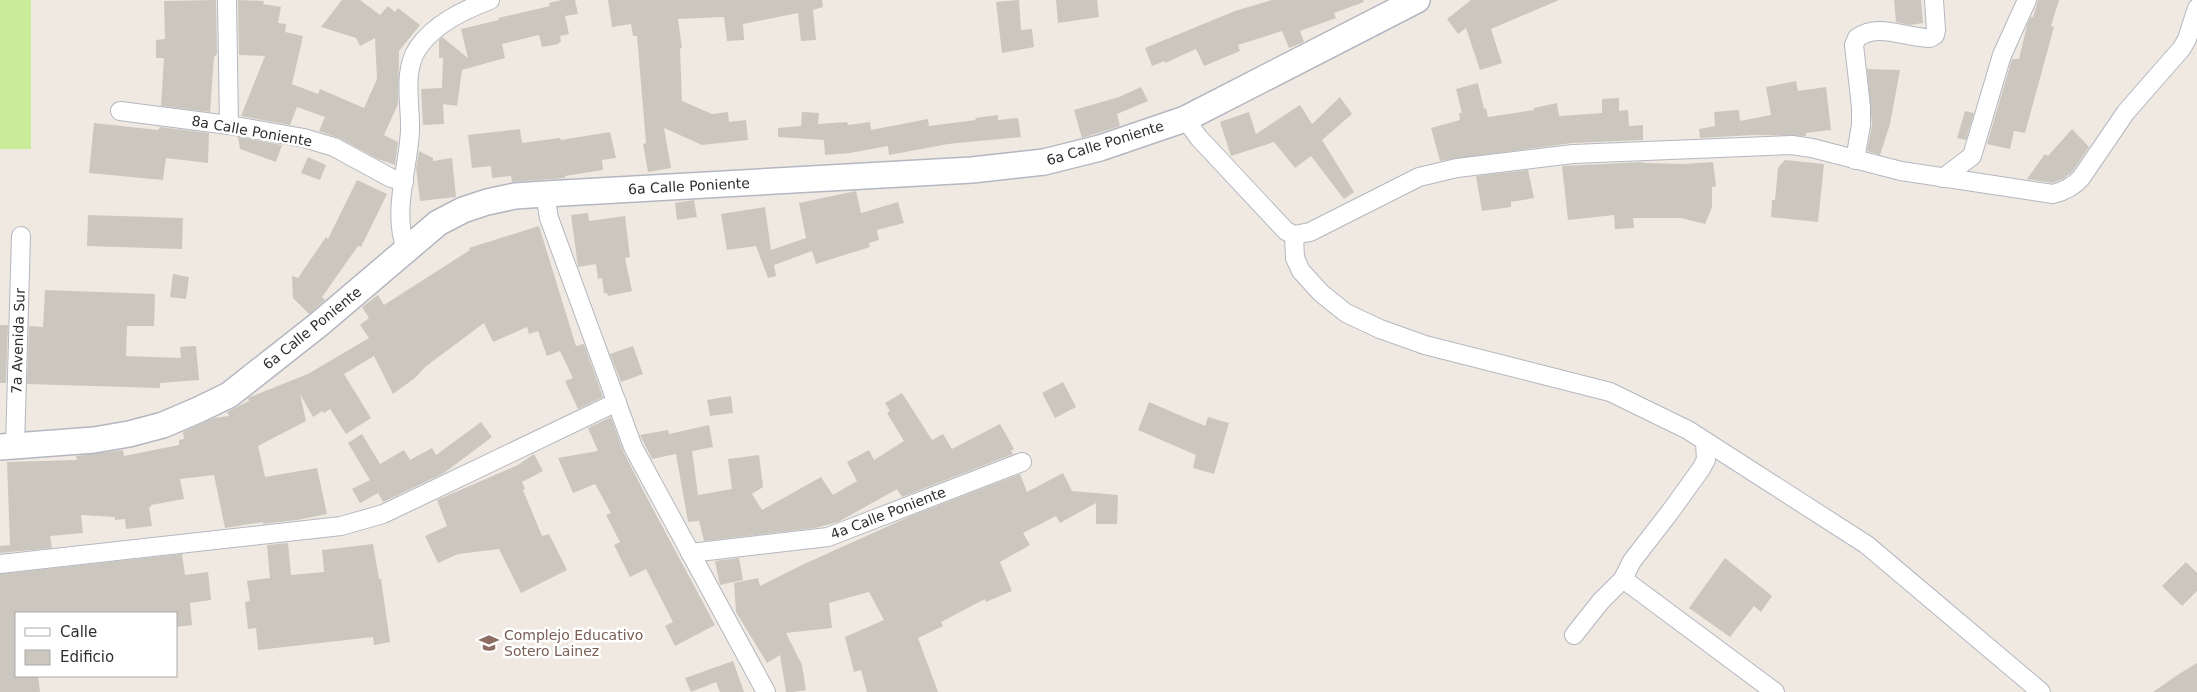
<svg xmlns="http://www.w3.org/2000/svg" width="2197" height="692" viewBox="0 0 2197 692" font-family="'DejaVu Sans',sans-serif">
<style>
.pitch{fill:#c9ec9a}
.building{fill:#cbc7bf}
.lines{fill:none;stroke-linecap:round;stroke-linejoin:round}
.street-casing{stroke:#b4b7c1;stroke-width:20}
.secondary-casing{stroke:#b4b7c1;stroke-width:28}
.street{stroke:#fff;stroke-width:18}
.secondary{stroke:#fff;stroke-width:25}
.labels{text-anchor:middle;stroke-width:5;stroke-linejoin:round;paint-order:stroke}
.street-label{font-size:14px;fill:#2e2e2e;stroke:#fff}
.education-label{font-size:14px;fill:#785e54;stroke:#fff;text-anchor:start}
</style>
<rect width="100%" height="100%" fill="#efe9e1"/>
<!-- pitch -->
<rect class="pitch" x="0" y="0" width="31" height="149"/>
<!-- building -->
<g class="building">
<polygon points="216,0 217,54 214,57 210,112 161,106 164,58 156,58 156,40 165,39 164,1"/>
<polygon points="238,0 264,1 263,4 281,7 278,23 286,24 285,32 303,36 292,84 318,94 320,89 364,108 377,79 375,38 360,46 356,38 321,27 342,0 360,0 380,15 388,6 395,12 398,8 420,25 399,51 398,104 384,135 398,142 395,165 378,159 339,138 319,131 325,117 297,107 290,125 241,116 265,56 239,55"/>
<polygon points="561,0 575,0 578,14 565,16 569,34 560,36 561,41 558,44 542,47 539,35 502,44 505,58 462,70 457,106 443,104 444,124 423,125 421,89 442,88 443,58 439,58 439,40 442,37 468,58 461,29 499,20 498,18 550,6 549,3"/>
<polygon points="608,0 822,0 823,7 813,10 816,40 801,41 798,13 743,24 744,40 727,41 724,17 678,19 682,48 680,48 682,101 712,114 728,112 729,122 746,120 748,140 702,145 664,128 671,168 648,172 643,144 646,143 637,36 633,36 631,24 612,27"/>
<polygon points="1019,0 1021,30 1032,29 1034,47 1002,53 996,2"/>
<polygon points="1056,0 1097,0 1099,17 1058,23"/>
<polygon points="1272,0 1363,0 1364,2 1334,13 1336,18 1300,31 1304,42 1289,48 1282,31 1238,45 1240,51 1204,66 1196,49 1165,63 1165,61 1152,66 1145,48 1235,11"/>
<polygon points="1471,0 1559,0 1491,29 1502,63 1480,70 1466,28 1458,34 1447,19"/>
<polygon points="1894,0 1921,0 1923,23 1910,25 1896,22"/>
<polygon points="2038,0 2059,0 2051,26 2054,27 2025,133 2014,131 2010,149 1987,144 2012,59 2019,59 2027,25 2031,17 2033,17"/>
<polygon points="1867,69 1900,70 1890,124 1880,155 1867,151 1872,125"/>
<polygon points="1796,81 1798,91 1826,87 1831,130 1806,133 1806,136 1804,136 1753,135 1700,138 1699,129 1715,126 1714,112 1739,110 1740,121 1771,115 1766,87"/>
<polygon points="1478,83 1484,109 1486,108 1488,117 1534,110 1534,108 1557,103 1559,116 1602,113 1602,99 1619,98 1619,111 1628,110 1629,126 1643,125 1643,140 1572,143 1440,161 1431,128 1460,120 1459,113 1462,113 1456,89"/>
<polygon points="1141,87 1148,101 1117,114 1120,126 1082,138 1074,110 1119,97"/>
<polygon points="1340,97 1352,114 1322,140 1354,192 1344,199 1311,156 1295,168 1274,142 1231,156 1220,122 1249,112 1256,134 1300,105 1312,124"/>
<polygon points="1965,111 1974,113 1966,140 1957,138"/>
<polygon points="802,112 819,113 818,124 847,122 848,125 870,122 871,130 928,119 929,126 976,120 975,118 998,115 998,120 1018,118 1021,137 948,144 889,155 888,146 850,153 825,155 824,140 778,137 778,128 801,126"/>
<polygon points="94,123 158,130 160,127 209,133 208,163 166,158 163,180 89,173"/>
<polygon points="520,129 522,143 560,138 561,140 610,132 616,158 602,160 603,170 565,176 565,178 512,182 511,176 492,178 491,166 472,168 468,135"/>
<polygon points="2072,129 2089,147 2072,172 2063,179 2052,183 2027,179 2045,154 2048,156"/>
<polygon points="238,137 282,145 276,162 240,149"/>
<polygon points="419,151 433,158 433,161 452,158 456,197 420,201 416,168"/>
<polygon points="308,157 326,165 320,180 301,173"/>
<polygon points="1785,160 1824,164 1818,222 1771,217 1772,200 1775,200 1778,168"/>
<polygon points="1643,162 1643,163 1683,164 1713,162 1716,186 1712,187 1712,207 1705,224 1681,218 1633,218 1634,228 1615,229 1614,215 1568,220 1562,166"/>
<polygon points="1528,170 1534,198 1511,202 1511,207 1482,211 1476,176"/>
<polygon points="357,180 387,194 361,247 358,246 322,297 325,300 309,314 293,298 292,276 298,278 326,237 328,239"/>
<polygon points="856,191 861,213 898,202 904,223 877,230 879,240 869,243 870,247 816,264 812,251 774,265 776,276 768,278 756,246 727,250 721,214 765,207 771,250 806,238 799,203"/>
<polygon points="694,200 697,217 677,220 675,203"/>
<polygon points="588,213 589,221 625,216 630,257 625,258 632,291 608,296 607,293 604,293 602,278 598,279 596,264 578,267 571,215"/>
<polygon points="88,215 183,218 182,249 87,246"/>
<polygon points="539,226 576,346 584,344 603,397 578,409 565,381 573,378 560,351 547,356 538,331 529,334 527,327 493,342 484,323 425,367 415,378 393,394 374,356 344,374 371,418 346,434 330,409 324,413 322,411 313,417 300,394 306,421 258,446 265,477 317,468 327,514 297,520 263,524 263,522 225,528 214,475 180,479 184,499 151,505 151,507 149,507 152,526 126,529 125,519 115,520 115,517 81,515 83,533 50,536 52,548 0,553 0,546 10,545 7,462 77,460 76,456 123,450 124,456 179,445 179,440 184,439 183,432 214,418 229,416 227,412 249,401 248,398 308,374 369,338 360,325 369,318 362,307 378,295 384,305 470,250 469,248"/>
<polygon points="173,274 189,277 186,299 170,297"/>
<polygon points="45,290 155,294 154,326 127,326 126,356 181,358 180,347 196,346 199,380 160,383 160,388 27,384 29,326 43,327"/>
<polygon points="0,325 8,325 6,383 0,383"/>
<polygon points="633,346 643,374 621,382 610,354"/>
<polygon points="1063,382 1076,407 1055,418 1042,393"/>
<polygon points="902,393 932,440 943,434 952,449 1000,424 1014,449 1011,451 1013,454 902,497 897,489 838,522 815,528 704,541 699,521 688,522 676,454 652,459 640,435 668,430 669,434 709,425 713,447 692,451 698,495 732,489 728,459 759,455 763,487 752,494 762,510 821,477 833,495 857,481 847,462 869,450 874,460 904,441 887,413 890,411 885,403"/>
<polygon points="731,396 733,413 710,416 707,400"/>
<polygon points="1149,402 1205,426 1208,417 1229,423 1214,474 1193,468 1196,455 1138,430"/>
<polygon points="611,417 623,451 644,492 715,625 675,646 665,626 673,622 646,569 630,577 614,545 620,542 606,515 611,513 595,484 573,493 558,458 598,451 588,428"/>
<polygon points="481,422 492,437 444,473 383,502 378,493 360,503 352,489 370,480 348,443 362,434 380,464 404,450 410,460 432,448 436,455"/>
<polygon points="534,454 543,471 522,482 525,489 523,490 542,536 549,534 567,570 521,593 499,549 458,554 438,563 425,536 447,526 437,500 518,465"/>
<polygon points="1063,473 1072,491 1118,495 1117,524 1096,524 1096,503 1060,523 1056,516 1023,533 1030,545 1000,562 1012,591 986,602 985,599 941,622 943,626 918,638 938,692 867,692 861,670 854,672 845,637 884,620 869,592 829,603 832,628 786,633 802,665 806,690 793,692 786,692 780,655 767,663 736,612 734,583 758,578 760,586 802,565 913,515 1020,474 1027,492"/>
<polygon points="288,543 291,575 324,572 322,550 373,544 379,579 381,579 390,642 374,645 373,637 258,650 256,628 248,629 245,602 250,601 247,581 270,578 267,545"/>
<polygon points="182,554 185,575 208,572 211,600 190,603 192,625 176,627 176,613 16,613 16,676 38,676 40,692 0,692 0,574"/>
<polygon points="739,558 743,580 720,585 715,561"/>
<polygon points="1725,558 1772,596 1761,612 1754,606 1730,637 1689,608"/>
<polygon points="2186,562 2197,573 2197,591 2182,606 2162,586"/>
<polygon points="733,661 744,692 720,692 716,682 691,692 685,678"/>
<polygon points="2197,663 2197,692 2153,692 2179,674"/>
</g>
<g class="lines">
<defs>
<g id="street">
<polyline points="227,0 229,125"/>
<polyline points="120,111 229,125 304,138 334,147 391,178 404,182"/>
<path d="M 1185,119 L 1199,138 L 1286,231 L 1294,235 L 1310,232 L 1419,177 L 1457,168 L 1573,154 L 1792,145 L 1812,148 L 1901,171 L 2053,194 C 2065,191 2073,187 2081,178 L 2126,112 L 2182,48 L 2187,39 L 2197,8"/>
<path d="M 1855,160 L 1861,125 L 1861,107 L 1854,45 L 1857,38 C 1878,22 1906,38 1930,38 L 1935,35 L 1936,30 L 1934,0"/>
<polyline points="1943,178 1972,156 2002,55 2027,0"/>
<polyline points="545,194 549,218 633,447 766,692"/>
<polyline points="1294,235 1295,258 1301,271 1321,293 1346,313 1380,329 1425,345 1610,392 1688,430 1867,545 2041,692"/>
<path d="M 406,249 C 392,212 408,170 410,131 C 411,105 402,71 418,48 C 434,24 464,10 490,0"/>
<polyline points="15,446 21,236"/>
<polyline points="690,553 828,537 1022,462"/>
<polyline points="0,564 341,526 383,514 617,402"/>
<polyline points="1623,579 1775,692"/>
<polyline points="1574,635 1601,601 1623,579 1632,561 1670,512 1701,469 1706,460 1705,442"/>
</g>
<polyline id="secondary" points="0,447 94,440 129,434 163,425 198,410 229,395 318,325 438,223 463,210 487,202 515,196 545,194 972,170 1044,162 1100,148 1185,119 1417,0"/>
</defs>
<!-- street casing -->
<use href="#street" class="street-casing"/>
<!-- secondary casing -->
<use href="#secondary" class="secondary-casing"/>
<!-- street -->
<use href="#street" class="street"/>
<!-- secondary -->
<use href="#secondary" class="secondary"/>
</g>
<!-- icons -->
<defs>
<symbol id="school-bare" viewBox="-9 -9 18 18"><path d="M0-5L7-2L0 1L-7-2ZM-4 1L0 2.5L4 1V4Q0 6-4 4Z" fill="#8d6e63" stroke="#fff" stroke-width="2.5" paint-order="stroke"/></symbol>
</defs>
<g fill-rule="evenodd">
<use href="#school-bare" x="475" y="629" width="28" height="28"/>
</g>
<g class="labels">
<!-- street labels -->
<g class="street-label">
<text transform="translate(252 131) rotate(10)" y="5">8a Calle Poniente</text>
<text transform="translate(1105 143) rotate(-17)" y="5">6a Calle Poniente</text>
<text transform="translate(689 186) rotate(-3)" y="5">6a Calle Poniente</text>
<text transform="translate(312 328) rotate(-39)" y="5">6a Calle Poniente</text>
<text transform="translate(18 341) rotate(-88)" y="5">7a Avenida Sur</text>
<text transform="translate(888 513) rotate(-21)" y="5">4a Calle Poniente</text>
</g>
<!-- education labels -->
<g class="education-label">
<text x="504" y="640">Complejo Educativo<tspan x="504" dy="16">Sotero Lainez</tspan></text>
</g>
</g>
<!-- legend -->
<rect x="15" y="612" width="162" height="65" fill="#ffffff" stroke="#ababab"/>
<rect x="25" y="628" width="25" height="8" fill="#ffffff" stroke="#ababab"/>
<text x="60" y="637" font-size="15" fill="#2e2e2e">Calle</text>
<rect x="25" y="650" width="25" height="15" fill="#cbc7bf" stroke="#ababab"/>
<text x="60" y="662" font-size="15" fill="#2e2e2e">Edificio</text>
</svg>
